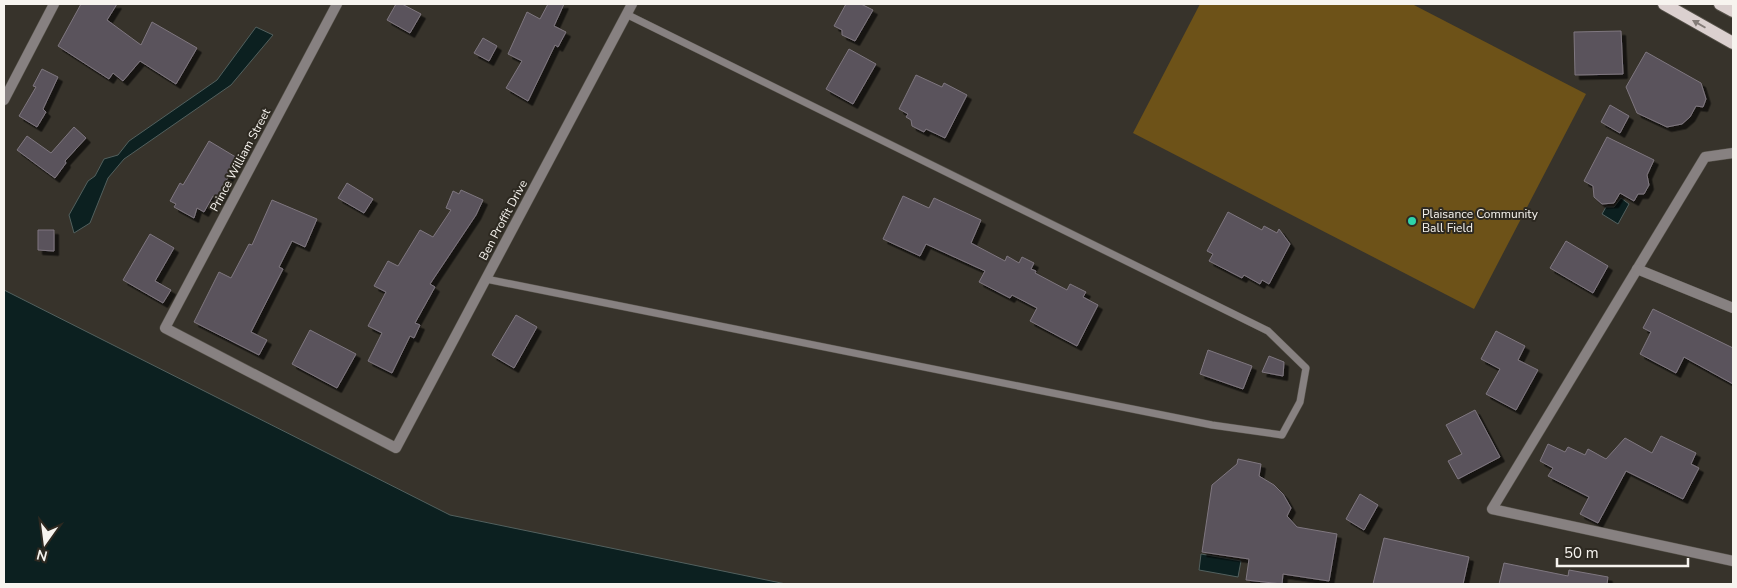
<svg xmlns="http://www.w3.org/2000/svg" width="1737" height="588" viewBox="0 0 1737 588" font-family="'Nunito Sans',sans-serif">
<style>
.green{fill:#6d5218}
.water{fill:#0c2020;stroke:#52605e}
.building{fill:#5a535b;stroke:#7f7780;filter:url(#shadow)}
.lines{fill:none;stroke-linecap:round;stroke-linejoin:round}
.service-casing{stroke:#56524a;stroke-width:8}
.minor-casing{stroke:#56524a;stroke-width:11}
.primary-casing{stroke:#56524a;stroke-width:14}
.service{stroke:#878181;stroke-width:7}
.minor{stroke:#878181;stroke-width:10}
.primary{stroke:#dbd0cf;stroke-width:12}
.oneway{fill:#847c78}
.poi-dot{fill:#2ed4ab;stroke:#2d2921;stroke-width:2}
.labels{text-anchor:middle;stroke-width:4;stroke-linejoin:round;paint-order:stroke}
.street-label{font-size:12px;fill:#f7f4ef;stroke:#2d2921}
.poi-label{font-size:12px;fill:#f7f4ef;stroke:#2d2921;text-anchor:start}
</style>
<defs>
<filter id="shadow"><feDropShadow dx="4.5" dy="4.5" stdDeviation="0" flood-color="#0009"/></filter>
</defs>
<rect width="100%" height="100%" fill="#37332b"/>
<!-- green -->
<polygon class="green" points="1200,4 1412,4 1586,94 1474,309 1133,133"/>
<!-- water -->
<g class="water">
<polygon points="256,27 273,35 231,85 124,159 108,178 90,223 74,233 69,215 88,181 95,176 104,159 118,155 129,141 217,80"/>
<polygon points="1621,198 1629,204 1618,224 1602,214 1606,207 1614,207"/>
<polygon points="4,290 450,515 786,584 4,584"/>
<polygon points="1201,554 1241,561 1238,577 1199,570"/>
</g>
<!-- building -->
<g class="building">
<polygon points="81,4 117,4 107,20 141,45 152,22 197,48 176,84 140,61 123,81 113,73 109,79 58,46"/>
<polygon points="396,4 402,4 421,14 410,33 387,20"/>
<polygon points="548,4 564,4 554,26 566,32 558,47 555,45 528,101 506,88 522,61 508,54 527,12 540,19"/>
<polygon points="846,4 861,4 873,10 855,41 842,35 842,30 834,26"/>
<polygon points="1621,31 1623,74 1575,75 1574,32"/>
<polygon points="483,38 497,46 489,61 474,53"/>
<polygon points="849,49 876,64 853,104 826,89"/>
<polygon points="1646,52 1701,83 1706,99 1703,107 1696,106 1690,117 1682,124 1667,127 1637,113 1626,87"/>
<polygon points="42,69 58,77 43,109 46,112 37,127 19,116 36,87 33,86"/>
<polygon points="916,75 942,87 944,83 967,95 945,138 926,129 924,132 912,126 911,120 906,117 908,114 899,109"/>
<polygon points="1610,105 1629,116 1620,133 1601,122"/>
<polygon points="74,127 86,138 65,161 66,163 55,178 17,150 27,136 51,153"/>
<polygon points="1607,137 1654,160 1647,175 1649,185 1644,194 1638,194 1634,201 1620,193 1614,203 1602,204 1594,197 1593,186 1584,181"/>
<polygon points="209,141 239,159 223,186 225,188 219,199 213,196 204,212 197,208 194,218 174,207 176,204 170,201 180,183 183,185"/>
<polygon points="347,183 373,199 364,213 338,198"/>
<polygon points="461,190 483,200 476,215 430,284 435,287 415,323 420,325 414,338 410,336 392,373 368,361 382,333 368,326 386,292 374,286 388,261 398,266 420,230 433,237 451,210 446,208 453,191 459,194"/>
<polygon points="903,196 929,208 934,198 981,220 971,243 1005,261 1007,256 1019,263 1022,257 1034,263 1031,269 1036,271 1035,273 1067,290 1070,284 1086,292 1083,297 1098,305 1077,346 1030,321 1037,308 1012,295 1010,298 979,282 985,271 926,244 920,256 883,239"/>
<polygon points="272,200 317,219 305,247 292,241 279,267 283,269 251,332 267,340 259,355 194,322 219,272 231,278 249,244 252,245"/>
<polygon points="1228,212 1262,230 1264,226 1277,233 1279,229 1290,244 1269,284 1262,280 1260,284 1244,275 1242,278 1209,261 1213,254 1207,251"/>
<polygon points="38,230 54,230 54,251 38,250"/>
<polygon points="150,234 174,248 155,281 171,290 163,303 123,280"/>
<polygon points="1566,241 1608,266 1593,293 1550,268"/>
<polygon points="1653,309 1733,348 1733,384 1684,357 1676,373 1640,354 1651,332 1643,328"/>
<polygon points="516,315 537,327 514,368 492,355"/>
<polygon points="310,330 356,354 337,388 292,364"/>
<polygon points="1496,331 1525,346 1518,360 1538,370 1516,410 1486,394 1500,369 1481,359"/>
<polygon points="1208,350 1252,366 1243,389 1200,374"/>
<polygon points="1269,356 1284,362 1283,376 1262,372"/>
<polygon points="1475,410 1500,457 1458,479 1448,461 1462,454 1446,425"/>
<polygon points="1661,436 1696,453 1691,464 1699,468 1683,499 1626,471 1598,523 1580,514 1589,497 1548,476 1553,468 1540,461 1548,444 1565,452 1568,447 1585,455 1588,449 1606,459 1625,438 1652,453"/>
<polygon points="1238,459 1261,464 1259,476 1274,485 1283,494 1291,508 1287,516 1297,527 1337,534 1329,581 1283,574 1282,584 1246,580 1249,559 1202,552 1212,485 1237,464"/>
<polygon points="1360,494 1378,505 1364,530 1346,519"/>
<polygon points="1384,538 1469,557 1463,584 1373,584"/>
<polygon points="1504,563 1568,576 1569,570 1608,577 1607,584 1499,584"/>
</g>
<g class="lines">
<defs>
<polyline id="service" points="486,279 1212,425 1282,435 1300,402 1306,368 1268,331 626,14"/>
<g id="minor">
<polyline points="337,4 165,328 396,448 632,4"/>
<polyline points="4,100 54,4"/>
<polyline points="1733,153 1705,157 1492,509 1733,561"/>
<polyline points="1637,269 1733,308"/>
</g>
<g id="primary">
<polyline points="1664,4 1733,43"/>
<polyline points="1720,4 1733,11"/>
</g>
</defs>
<!-- service casing -->
<use href="#service" class="service-casing"/>
<!-- minor casing -->
<use href="#minor" class="minor-casing"/>
<!-- primary casing -->
<use href="#primary" class="primary-casing"/>
<!-- service -->
<use href="#service" class="service"/>
<!-- minor -->
<use href="#minor" class="minor"/>
<!-- primary -->
<use href="#primary" class="primary"/>
</g>
<!-- one-way arrows -->
<defs><path id="oneway-solid" d="M-6-.8H1V-3.2L6.5 0L1 3.2V.8H-6Z" transform="scale(1.25)"/></defs>
<use class="oneway" href="#oneway-solid" transform="translate(1699 24) rotate(-150)"/>
<!-- markers -->
<circle class="poi-dot" cx="1412" cy="221" r="5"/>
<g class="labels">
<!-- street labels -->
<g class="street-label">
<text transform="translate(240 160) rotate(-62)" y="4">Prince William Street</text>
<text transform="translate(503 220) rotate(-62)" y="4">Ben Proffit Drive</text>
</g>
<!-- poi labels -->
<g class="poi-label">
<text x="1422" y="218">Plaisance Community<tspan x="1422" dy="14">Ball Field</tspan></text>
</g>
</g>
<!-- border -->
<rect width="1737" height="588" fill="none" stroke="#f7f4ef" stroke-width="10"/>
<!-- north arrow -->
<g transform="translate(45 543) rotate(194)" stroke="#2d2921" stroke-width="4" paint-order="stroke">
<path d="M0-4L9 19L0 12L-9 19Z" fill="#f7f4ef"/>
<text y="-8" font-size="14" font-weight="bold" text-anchor="middle" fill="#f7f4ef">N</text>
</g>
<!-- scale -->
<path d="M1557 558v8h131v-8" fill="none" stroke="#f7f4ef" stroke-width="2.5"/>
<text x="1564" y="558" font-size="15" fill="#f7f4ef" stroke="#2d2921" stroke-width="4" paint-order="stroke">50 m</text>
</svg>
